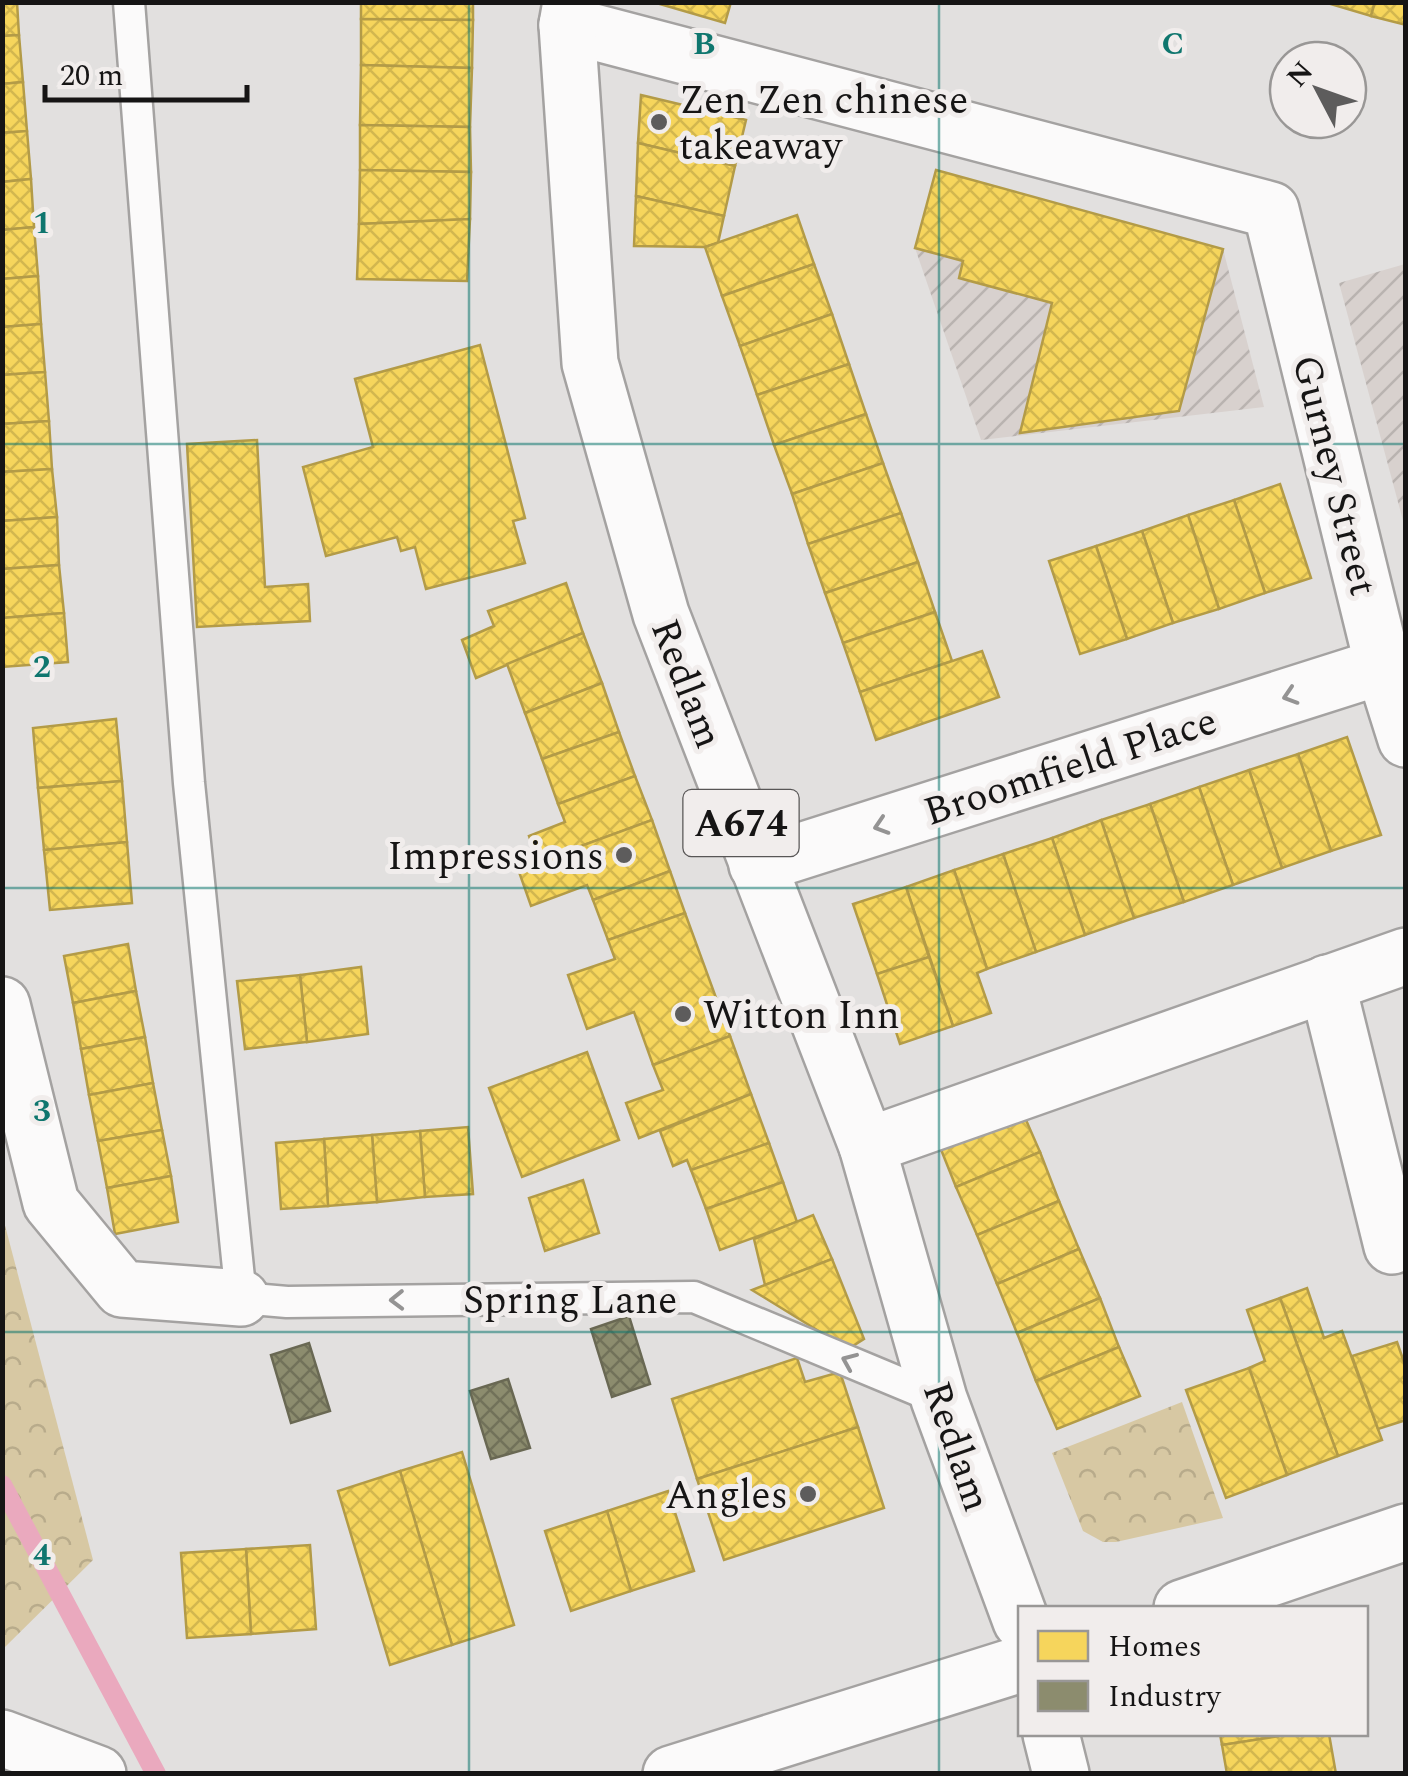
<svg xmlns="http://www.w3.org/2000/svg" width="1408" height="1776" viewBox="0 0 1408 1776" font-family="Spectral,serif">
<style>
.industrial{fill:url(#industrial-furrows)}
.forest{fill:url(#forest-crowns)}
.homes{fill:url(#homes-cross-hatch);stroke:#b39b47;stroke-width:2.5}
.industry{fill:url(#industry-cross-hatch);stroke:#696853;stroke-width:2.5}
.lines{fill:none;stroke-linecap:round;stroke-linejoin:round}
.stream{stroke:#eaa9be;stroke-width:20}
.lane-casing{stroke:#a4a2a1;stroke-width:35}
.street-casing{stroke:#a4a2a1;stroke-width:60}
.secondary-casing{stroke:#a4a2a1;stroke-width:60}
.primary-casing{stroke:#a4a2a1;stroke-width:60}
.lane{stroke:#fbfafa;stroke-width:30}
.street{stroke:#fbfafa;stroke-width:55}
.secondary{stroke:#fbfafa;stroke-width:55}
.primary{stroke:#fbfafa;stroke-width:55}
.oneway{stroke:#949393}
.grid{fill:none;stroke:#0f766e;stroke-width:2.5;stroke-opacity:0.55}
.poi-dot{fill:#5d5c5c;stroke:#f1edec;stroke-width:4}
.labels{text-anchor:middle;stroke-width:10;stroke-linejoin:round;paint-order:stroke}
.shield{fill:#f1edec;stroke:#585656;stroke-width:2.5}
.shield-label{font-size:38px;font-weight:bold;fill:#161515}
.poi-label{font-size:40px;fill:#161515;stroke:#f1edec;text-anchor:start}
.street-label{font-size:40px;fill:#161515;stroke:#f1edec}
.grid-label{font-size:32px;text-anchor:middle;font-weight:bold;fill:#0f766e;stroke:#f1edec;stroke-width:10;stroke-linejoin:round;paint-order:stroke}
</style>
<defs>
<pattern id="industrial-furrows" width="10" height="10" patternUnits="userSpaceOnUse" patternTransform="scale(2.5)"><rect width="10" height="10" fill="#d8d1ce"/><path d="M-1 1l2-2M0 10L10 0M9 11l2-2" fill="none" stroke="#b9b3b0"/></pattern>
<pattern id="forest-crowns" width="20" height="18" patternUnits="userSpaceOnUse" patternTransform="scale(2.5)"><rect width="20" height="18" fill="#d7c8a3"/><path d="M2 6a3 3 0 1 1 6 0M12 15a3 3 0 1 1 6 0" fill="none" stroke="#b8ab8b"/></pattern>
<pattern id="homes-cross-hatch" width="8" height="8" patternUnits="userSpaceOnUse" patternTransform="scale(2.5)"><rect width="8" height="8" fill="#f6d55c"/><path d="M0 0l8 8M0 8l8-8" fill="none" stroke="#d2b64f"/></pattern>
<pattern id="industry-cross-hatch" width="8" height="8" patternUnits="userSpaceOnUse" patternTransform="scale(2.5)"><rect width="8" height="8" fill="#8c8c6e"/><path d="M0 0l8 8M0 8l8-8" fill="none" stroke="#717159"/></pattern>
</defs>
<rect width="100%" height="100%" fill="#e2e0df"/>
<!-- industrial -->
<g class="industrial">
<polygon points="936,170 1223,249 1264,407 981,440 915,248"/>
<polygon points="1405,264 1406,264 1405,528 1339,283"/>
</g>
<!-- forest -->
<g class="forest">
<polygon points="2,1214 93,1560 3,1649 2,1649"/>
<polygon points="1182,1402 1223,1518 1116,1542 1103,1542 1083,1531 1052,1453"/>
</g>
<!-- homes -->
<g class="homes">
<polygon points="2,2 17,2 19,35 2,36"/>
<polygon points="361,2 473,2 473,20 361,19"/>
<polygon points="653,2 731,2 725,23"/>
<polygon points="1324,2 1375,2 1371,16"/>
<polygon points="1375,2 1406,2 1406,25 1371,16"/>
<polygon points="361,19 473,20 472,68 361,65"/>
<polygon points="19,35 23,82 2,84 2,36"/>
<polygon points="361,65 472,68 470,127 360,125"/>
<polygon points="23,82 27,131 2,133 2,84"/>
<polygon points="641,95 746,120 735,166 638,143"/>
<polygon points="360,125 470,127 471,172 360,170"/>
<polygon points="27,131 31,179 2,182 2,133"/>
<polygon points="638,143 735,166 724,216 636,196"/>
<polygon points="360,170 471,172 470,219 359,224"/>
<polygon points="936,170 1223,249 1179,411 1020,433 1052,303 959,278 963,261 915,248"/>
<polygon points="31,179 34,227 2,230 2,182"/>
<polygon points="636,196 724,216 718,243 705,247 634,246"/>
<polygon points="797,215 814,264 722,296 705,247"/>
<polygon points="470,219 467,281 357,279 359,224"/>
<polygon points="34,227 38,276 2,279 2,230"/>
<polygon points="814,264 832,314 740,346 722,296"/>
<polygon points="38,276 41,324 2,327 2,279"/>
<polygon points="832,314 849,364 757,395 740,346"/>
<polygon points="41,324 45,372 2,375 2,327"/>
<polygon points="480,345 525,518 513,521 525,563 426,589 415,547 401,551 397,537 326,556 303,467 373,447 355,379"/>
<polygon points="849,364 866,414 774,445 757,395"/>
<polygon points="45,372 49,421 2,424 2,375"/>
<polygon points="866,414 883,463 792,494 774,445"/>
<polygon points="49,421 52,469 2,472 2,424"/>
<polygon points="257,440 265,587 308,584 310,621 197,627 187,444"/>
<polygon points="883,463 901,513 808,544 792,494"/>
<polygon points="52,469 57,517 2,521 2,472"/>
<polygon points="1280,484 1311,578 1265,593 1234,500"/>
<polygon points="1234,500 1265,593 1219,609 1188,515"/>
<polygon points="901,513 918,562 825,593 808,544"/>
<polygon points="1188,515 1219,609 1173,623 1142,531"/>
<polygon points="57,517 59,565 2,569 2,521"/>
<polygon points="1142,531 1173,623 1127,639 1096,546"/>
<polygon points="1096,546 1127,639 1080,654 1049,561"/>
<polygon points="918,562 935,612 843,643 825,593"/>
<polygon points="59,565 64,613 2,618 2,569"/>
<polygon points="566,583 583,633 476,678 462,640 494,626 488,611"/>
<polygon points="935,612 952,661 860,692 843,643"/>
<polygon points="64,613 68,662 2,667 2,618"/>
<polygon points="583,633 602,683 525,713 507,664"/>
<polygon points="982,651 999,697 876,740 860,692"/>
<polygon points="602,683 619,732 542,759 525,713"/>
<polygon points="116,719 122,781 38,788 33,728"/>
<polygon points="619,732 635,776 558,804 542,759"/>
<polygon points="1347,737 1381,835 1331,851 1298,754"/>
<polygon points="1298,754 1331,851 1282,868 1249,770"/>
<polygon points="1249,770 1282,868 1233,885 1199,787"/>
<polygon points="635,776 652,820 538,862 529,836 565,822 558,804"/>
<polygon points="122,781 127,842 44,850 38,788"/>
<polygon points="1199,787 1233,885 1184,902 1150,804"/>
<polygon points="1150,804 1184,902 1134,918 1101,820"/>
<polygon points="652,820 670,871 593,900 587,885 531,906 518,869"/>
<polygon points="1101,820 1134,918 1085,935 1052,838"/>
<polygon points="1052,838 1085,935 1036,952 1003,854"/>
<polygon points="127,842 132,903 50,910 44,850"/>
<polygon points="1003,854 1036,952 987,969 954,870"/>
<polygon points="954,870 987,969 977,973 991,1013 953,1026 906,887"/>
<polygon points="670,871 685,913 608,940 593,900"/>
<polygon points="906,887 929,957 877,974 853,904"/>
<polygon points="685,913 730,1036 653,1065 634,1012 587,1029 568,975 615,959 608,940"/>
<polygon points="128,944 136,991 73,1003 64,956"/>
<polygon points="929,957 953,1026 900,1044 877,974"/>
<polygon points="361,967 368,1034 307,1042 300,975"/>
<polygon points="300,975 307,1042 245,1049 237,981"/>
<polygon points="136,991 145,1037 81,1049 73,1003"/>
<polygon points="730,1036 751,1094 639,1138 626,1103 663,1090 653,1065"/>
<polygon points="145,1037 153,1083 89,1095 81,1049"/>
<polygon points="587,1052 619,1140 522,1177 489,1088"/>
<polygon points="153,1083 162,1130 98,1141 89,1095"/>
<polygon points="751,1094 769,1143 691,1170 687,1160 673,1166 660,1131"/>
<polygon points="1019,1104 1040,1152 956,1187 936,1137"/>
<polygon points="468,1127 473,1194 425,1197 420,1131"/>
<polygon points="162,1130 171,1176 107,1188 98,1141"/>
<polygon points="420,1131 425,1197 377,1202 372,1135"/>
<polygon points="372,1135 377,1202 328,1206 324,1139"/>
<polygon points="324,1139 328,1206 281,1209 276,1143"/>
<polygon points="769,1143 783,1182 706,1209 691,1170"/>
<polygon points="1040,1152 1059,1201 977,1235 956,1187"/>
<polygon points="171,1176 178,1222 115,1234 107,1188"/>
<polygon points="583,1180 599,1233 545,1251 529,1198"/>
<polygon points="783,1182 797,1222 720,1250 706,1209"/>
<polygon points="1059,1201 1079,1249 997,1284 977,1235"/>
<polygon points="813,1215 832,1259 765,1285 754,1239"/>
<polygon points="1079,1249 1100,1298 1017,1333 997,1284"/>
<polygon points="832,1259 864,1339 848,1349 752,1290"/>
<polygon points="1307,1288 1324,1338 1342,1331 1382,1440 1338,1456 1280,1298"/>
<polygon points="1100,1298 1119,1347 1036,1381 1017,1333"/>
<polygon points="1280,1298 1338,1456 1287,1475 1249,1368 1265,1361 1247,1310"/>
<polygon points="1397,1342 1406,1368 1406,1420 1378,1429 1352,1356"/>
<polygon points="1119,1347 1140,1396 1057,1429 1036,1381"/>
<polygon points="797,1358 805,1382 840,1372 858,1427 697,1479 672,1399"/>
<polygon points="1249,1368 1287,1475 1226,1498 1186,1390"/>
<polygon points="858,1427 884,1508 724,1560 697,1479"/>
<polygon points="462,1452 514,1625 452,1645 400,1471"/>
<polygon points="400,1471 452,1645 390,1665 338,1491"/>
<polygon points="668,1491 694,1571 631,1591 607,1511"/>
<polygon points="607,1511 631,1591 571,1611 545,1531"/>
<polygon points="310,1545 316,1629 251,1634 246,1549"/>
<polygon points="246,1549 251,1634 187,1638 181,1553"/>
<polygon points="1220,1734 1292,1734 1222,1745"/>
<polygon points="1292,1734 1329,1734 1336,1774 1227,1774 1222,1745"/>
</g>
<!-- industry -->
<g class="industry">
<polygon points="629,1316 650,1384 612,1397 591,1329"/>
<polygon points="309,1343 330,1411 291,1423 271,1355"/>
<polygon points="508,1379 530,1448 491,1459 470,1391"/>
</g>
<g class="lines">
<!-- stream -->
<polyline class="stream" points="2,1485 156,1774"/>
<defs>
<polyline id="lane" points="129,2 189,783 241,1298 287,1302 694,1297 939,1399"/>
<g id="street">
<polyline points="567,25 1271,210 1383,666 1406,739"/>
<polyline points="757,865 1383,666"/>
<polyline points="1327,983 1392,1246"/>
<polyline points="2,1005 51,1203 122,1289 241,1298"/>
<polyline points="867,1146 1406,956"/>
</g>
<g id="secondary">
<polyline points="1182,1608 1406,1532"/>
<polyline points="2,1738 98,1774"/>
<polyline points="671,1774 1021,1664"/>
</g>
<g id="primary">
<polyline points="571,2 567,25 590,363 661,614 867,1146 939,1399 1021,1621"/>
<polyline points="1051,1734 1061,1774"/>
</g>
</defs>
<!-- lane casing -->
<use href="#lane" class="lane-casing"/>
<!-- street casing -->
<use href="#street" class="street-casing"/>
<!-- secondary casing -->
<use href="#secondary" class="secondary-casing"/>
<!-- primary casing -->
<use href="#primary" class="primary-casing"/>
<!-- lane -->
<use href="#lane" class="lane"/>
<!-- street -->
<use href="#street" class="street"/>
<!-- secondary -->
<use href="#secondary" class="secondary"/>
<!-- primary -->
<use href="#primary" class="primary"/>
</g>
<!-- one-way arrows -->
<defs><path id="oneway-chevron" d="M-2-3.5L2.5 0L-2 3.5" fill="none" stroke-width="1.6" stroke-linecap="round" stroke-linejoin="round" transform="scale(2.5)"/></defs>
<g class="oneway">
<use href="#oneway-chevron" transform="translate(1290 696) rotate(162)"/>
<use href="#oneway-chevron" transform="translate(881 826) rotate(162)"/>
<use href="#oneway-chevron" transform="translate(397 1300) rotate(179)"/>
<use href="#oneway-chevron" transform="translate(849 1361) rotate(-157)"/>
</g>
<!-- grid -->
<path class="grid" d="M 469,2 L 469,1774M 939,2 L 939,1774M 2,444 L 1406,444M 2,888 L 1406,888M 2,1332 L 1406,1332"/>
<!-- markers -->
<g class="poi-dot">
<circle cx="659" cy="122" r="10"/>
<circle cx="624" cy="855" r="10"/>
<circle cx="683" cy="1014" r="10"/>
<circle cx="808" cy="1494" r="10"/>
</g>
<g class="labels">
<!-- shield labels -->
<rect class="shield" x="683.5" y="790" width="115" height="66" rx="8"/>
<g class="shield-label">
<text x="741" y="836">A674</text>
</g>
<!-- poi labels -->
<g class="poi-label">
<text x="679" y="113">Zen Zen chinese<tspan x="679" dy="46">takeaway</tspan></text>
<text x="604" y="869" text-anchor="end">Impressions</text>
<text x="703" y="1028">Witton Inn</text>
<text x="788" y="1508" text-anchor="end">Angles</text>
</g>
<!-- street labels -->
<g class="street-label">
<text transform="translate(1336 475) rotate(76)" y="14">Gurney Street</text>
<text transform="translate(688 683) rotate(69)" y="14">Redlam</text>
<text transform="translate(1070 765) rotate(-18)" y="14">Broomfield Place</text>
<text x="570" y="1313">Spring Lane</text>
<text transform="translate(958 1446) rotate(71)" y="14">Redlam</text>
</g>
</g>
<g class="grid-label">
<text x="704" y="54">B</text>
<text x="1173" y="54">C</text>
<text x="42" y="233">1</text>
<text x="42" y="677">2</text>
<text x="42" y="1121">3</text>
<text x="42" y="1565">4</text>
</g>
<!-- border -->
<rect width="1408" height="1776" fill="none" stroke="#161515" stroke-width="10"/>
<!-- legend -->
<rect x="1018" y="1606" width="350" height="130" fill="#f1edec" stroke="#999796" stroke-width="2.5"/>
<rect x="1038" y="1631" width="50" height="30" fill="#f6d55c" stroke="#999796" stroke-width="2.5"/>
<text x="1108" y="1656" font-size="30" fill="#161515">Homes</text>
<rect x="1038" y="1681" width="50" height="30" fill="#8c8c6e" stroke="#999796" stroke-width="2.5"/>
<text x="1108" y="1706" font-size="30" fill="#161515">Industry</text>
<!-- north arrow -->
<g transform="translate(1318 90) rotate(311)"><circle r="48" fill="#f1edec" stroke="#999796" stroke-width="2.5"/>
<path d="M0-8L18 38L0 25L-18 38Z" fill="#5d5c5c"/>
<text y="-15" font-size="28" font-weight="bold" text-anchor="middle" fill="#161515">N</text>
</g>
<!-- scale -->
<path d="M45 85v15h202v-15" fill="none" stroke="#161515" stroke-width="5"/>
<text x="60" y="85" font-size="30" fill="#161515" stroke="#f1edec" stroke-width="8" paint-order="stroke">20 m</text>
</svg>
